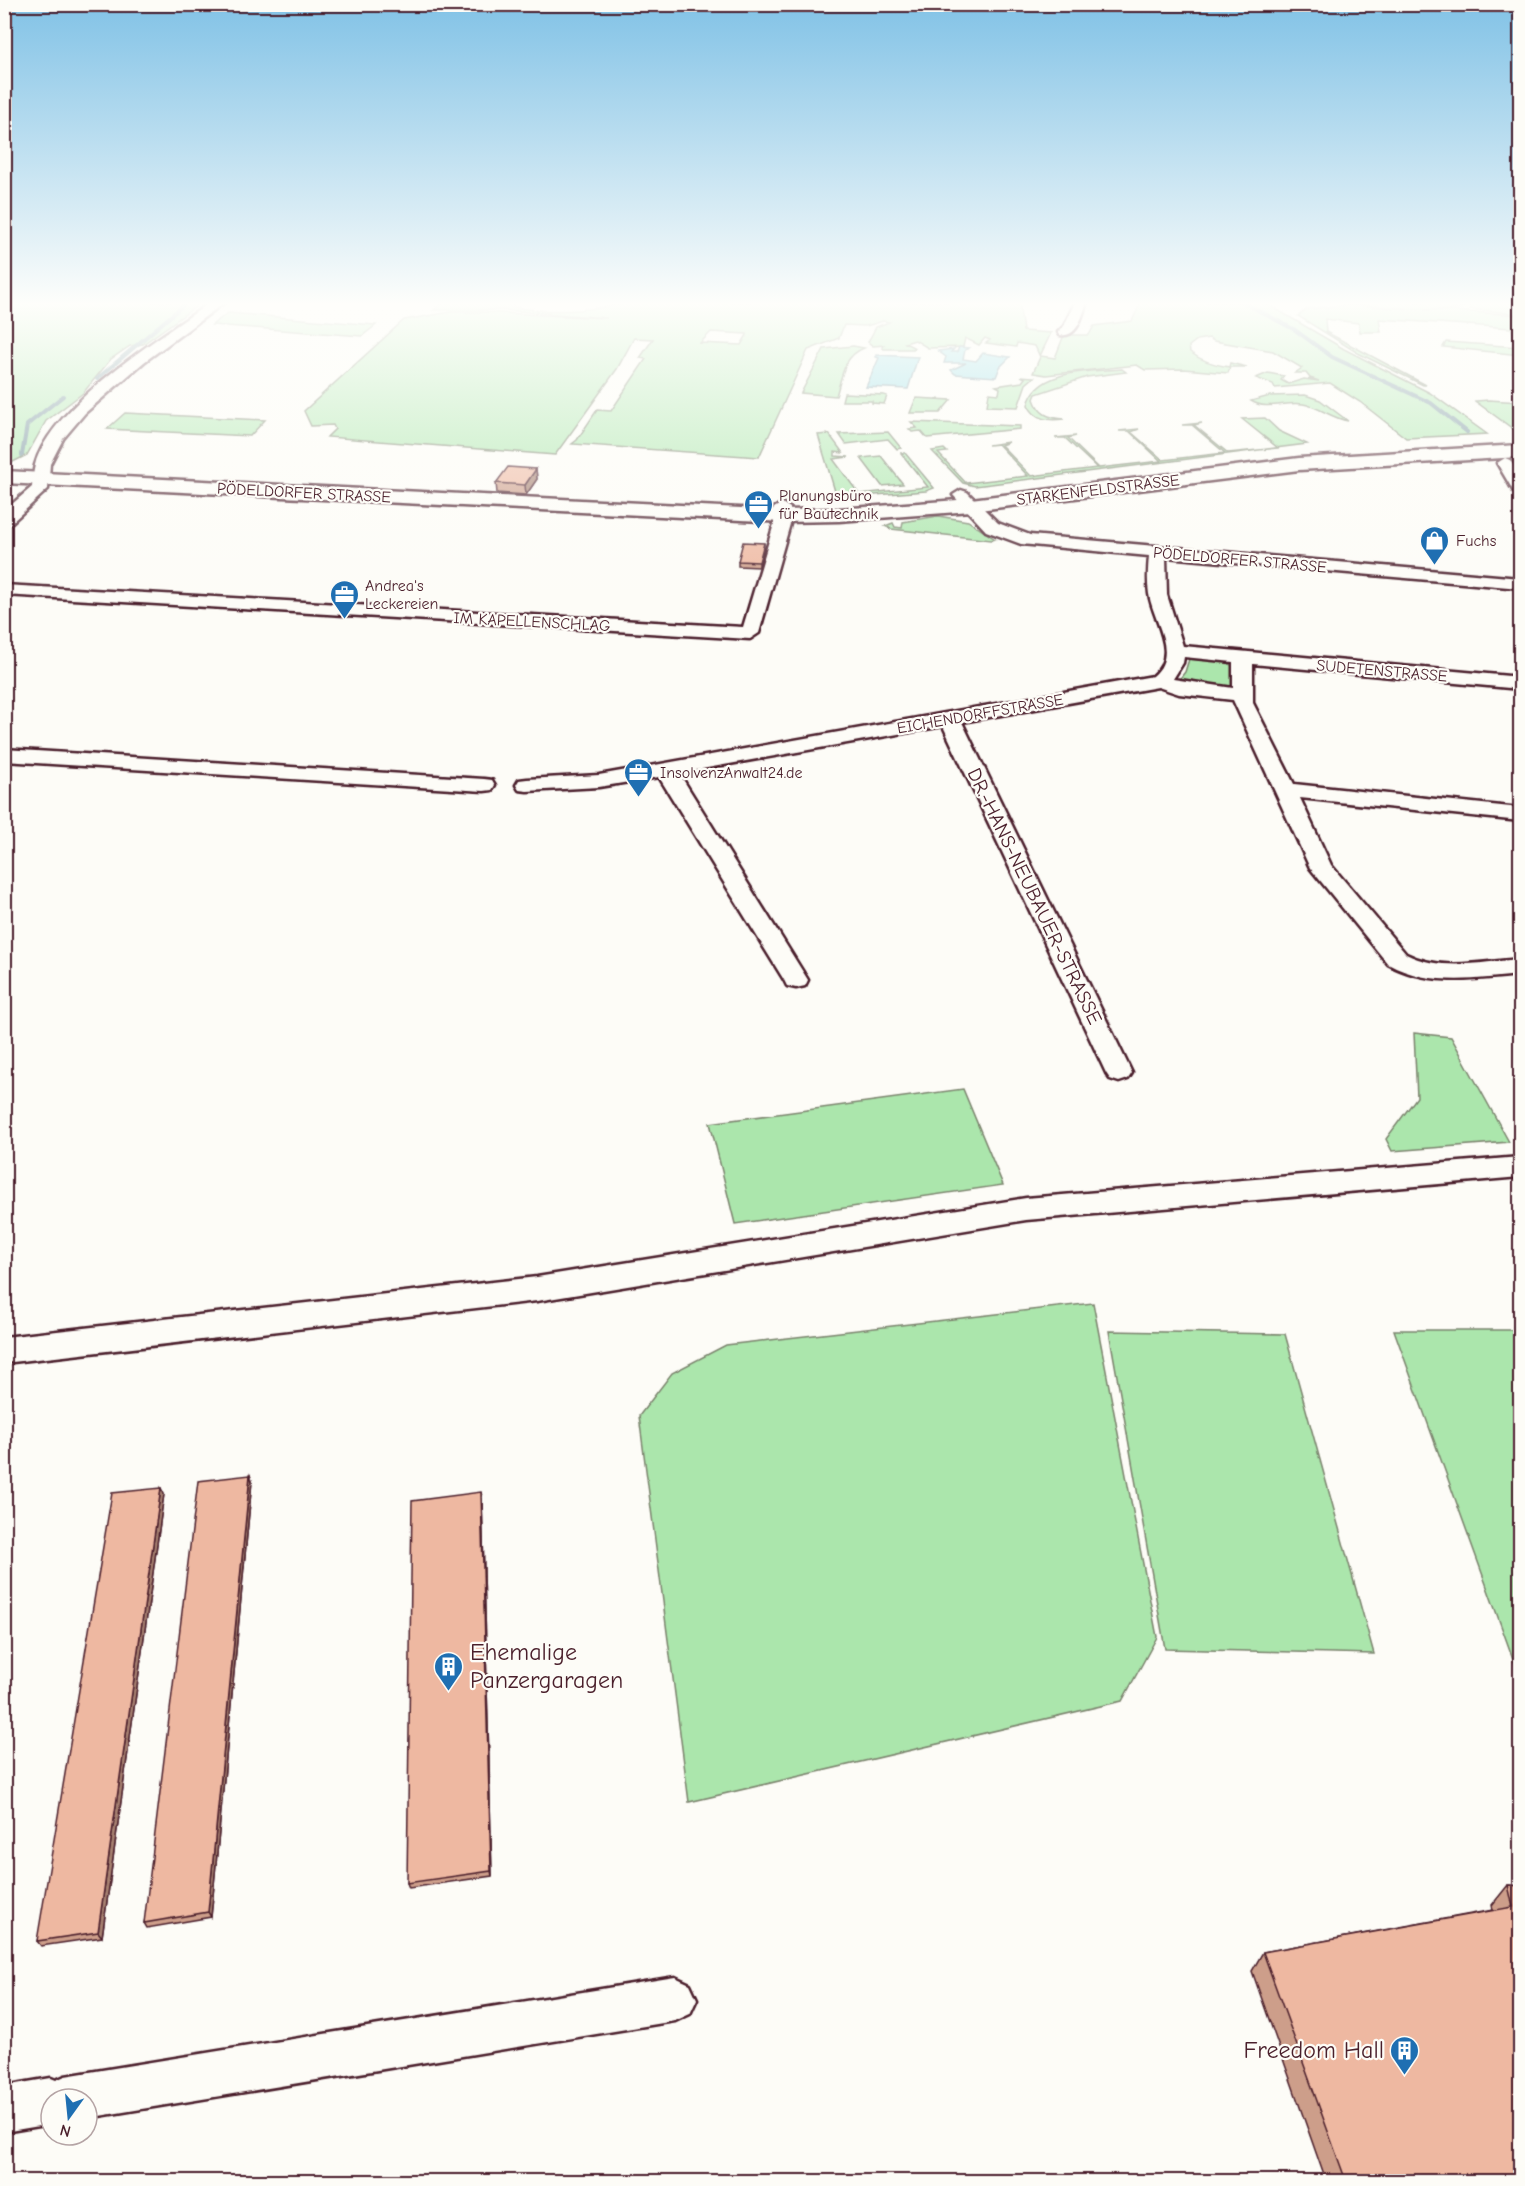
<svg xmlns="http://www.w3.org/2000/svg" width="1525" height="2186" viewBox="0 0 1525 2186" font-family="'Comic Neue',sans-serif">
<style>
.green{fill:#abe6ac;stroke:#7a826c;stroke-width:1.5;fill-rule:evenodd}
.water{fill:#88d8e3;stroke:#6f8e99;stroke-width:1.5}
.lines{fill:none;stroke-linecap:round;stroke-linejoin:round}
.stream{stroke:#6f8e99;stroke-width:4}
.minor-casing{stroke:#4a1f2b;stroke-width:5}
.major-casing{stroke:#4a1f2b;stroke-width:5}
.minor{fill:#fdfcf7;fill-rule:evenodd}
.major{fill:#fdfcf7;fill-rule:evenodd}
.wall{fill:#cd9e8a;stroke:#4a1f2b;stroke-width:1.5}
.shaded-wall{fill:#a78171;stroke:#4a1f2b;stroke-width:1.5}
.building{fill:#eeb8a1;stroke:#4a1f2b;stroke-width:1.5}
.labels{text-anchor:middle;stroke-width:4.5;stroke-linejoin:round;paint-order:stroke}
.far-street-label{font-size:16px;fill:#4a1f2b;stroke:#fdfcf7}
.far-poi-label{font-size:16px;fill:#4a1f2b;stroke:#fdfcf7;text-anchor:start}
.street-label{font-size:20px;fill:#4a1f2b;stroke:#fdfcf7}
.near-poi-label{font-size:24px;fill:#4a1f2b;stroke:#fdfcf7;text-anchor:start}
</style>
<rect width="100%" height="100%" fill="#fdfcf7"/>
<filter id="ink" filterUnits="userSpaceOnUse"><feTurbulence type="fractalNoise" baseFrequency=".0167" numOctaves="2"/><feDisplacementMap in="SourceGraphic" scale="12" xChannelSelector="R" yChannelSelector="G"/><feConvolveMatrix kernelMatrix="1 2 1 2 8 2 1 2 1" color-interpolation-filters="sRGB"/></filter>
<g filter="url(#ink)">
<!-- green -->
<g class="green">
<polygon points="5,302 202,302 143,344 130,346 111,359 83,393 46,421 27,455 5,466"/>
<path d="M 444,302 L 511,302 L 514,307 C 554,314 592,311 631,302 L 1019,302 L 1023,331 L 1051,333 L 1040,356 L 1055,358 L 1064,335 L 1089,335 L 1094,326 L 1132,321 L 1141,302 L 1264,302 L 1344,349 L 1430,393 L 1487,434 L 1406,438 L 1360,402 L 1330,383 L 1275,388 L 1273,384 L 1256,378 L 1268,373 L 1284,376 L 1281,380 L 1288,384 L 1304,379 L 1319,381 L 1310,378 L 1306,373 L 1295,373 L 1302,368 L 1273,351 L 1214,341 L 1209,338 L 1197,340 L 1189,346 L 1190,352 C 1201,361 1216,365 1229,367 L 1230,363 L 1247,367 L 1230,367 L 1228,373 L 1184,369 L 1145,370 L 1137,365 L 1046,375 L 1033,373 L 1040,357 L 1035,346 L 1017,343 L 1016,347 L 986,343 L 990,340 L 985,338 L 979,345 L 965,338 L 963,347 L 928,348 L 915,340 L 905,343 L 915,348 L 913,349 L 884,349 L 882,347 L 885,345 L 873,346 L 868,342 L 876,327 L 889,322 L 883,321 L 866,326 L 844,325 L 839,338 L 808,350 L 759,457 L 572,444 L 577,440 L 597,410 L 611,411 L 646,359 L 640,358 L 653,339 L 634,338 L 617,369 L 555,455 L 327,437 L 335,429 L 333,425 L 311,426 L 304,411 L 404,320 L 451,312 L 482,312 L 607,318 L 503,310 L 434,310 ZM 711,332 L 747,334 L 747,335 L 741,345 L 700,343 Z"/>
<path d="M 1335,302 L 1463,302 L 1465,305 C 1456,318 1355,304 1335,302 Z"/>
<polygon points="1477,302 1520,302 1520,314 1469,309 1470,305"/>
<polygon points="1348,305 1520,315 1520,355 1443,347 1446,342 1519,347 1511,328 1379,319 1381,332 1360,332 1359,323 1325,319 1326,332 1426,385 1423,385 1358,353 1298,316 1307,309"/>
<polygon points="228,313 376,325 362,336 212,325"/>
<path d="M 853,346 L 864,348 C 843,356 842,377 836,396 L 801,393 L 824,349 Z"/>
<path d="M 1122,369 L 1126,372 L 1087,377 L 1036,394 L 1034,399 C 1039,414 1048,418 1064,419 C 1048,421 1035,420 1028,405 C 1037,368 1093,372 1122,369 Z"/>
<polygon points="1021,376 1034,377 1026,384 1018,407 987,406 989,393 999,394 1000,388 996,386 1022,382 1025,378"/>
<polygon points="844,393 884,395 887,396 884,404 872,403 872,401 842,401"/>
<path d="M 1305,395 L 1320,400 L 1348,421 C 1331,418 1320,407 1303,404 C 1285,401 1267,411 1251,401 L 1270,396 Z"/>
<polygon points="916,398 951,400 940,413 910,413"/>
<polygon points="1489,400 1520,402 1520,434 1475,401"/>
<polygon points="125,413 265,420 250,436 107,429"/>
<polygon points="1265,418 1279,431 1307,444 975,486 963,483 932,451 944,449 947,452 938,453 966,483 1028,476 998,444 988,445 1009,442 1001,445 1031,476 1097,468 1065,438 1055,438 1076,436 1068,438 1099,468 1161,461 1129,431 1119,431 1139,429 1131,432 1163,460 1225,453 1192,425 1182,425 1202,423 1194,425 1228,453 1278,448 1242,419"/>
<polygon points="911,422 1020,426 1020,429 927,438 921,431 912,432 909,429 917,428"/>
<polygon points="888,432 901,448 897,449 888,439 846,444 839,434"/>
<polygon points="829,434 843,453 835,452 835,456 849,457 833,459 859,494 928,487 901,453 905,453 934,488 926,491 837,498 818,435"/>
<polygon points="881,456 903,484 882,486 861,458"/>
<polygon points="938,516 968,521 995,539 991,540 891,529 885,526 893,523 895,527 902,528 903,522"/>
<polygon points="1189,659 1222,661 1234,666 1234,689 1178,681 1185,672"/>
<polygon points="1414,1033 1451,1037 1509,1142 1392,1151 1386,1139 1417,1097"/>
<polygon points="963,1089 1003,1185 735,1224 710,1123"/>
<polygon points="1093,1303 1157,1637 1122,1701 689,1802 639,1416 672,1373 726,1345"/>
<polygon points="1394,1330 1520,1330 1520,1678"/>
<polygon points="1109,1331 1285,1334 1374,1654 1165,1649"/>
</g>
<!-- water -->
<g class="water">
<polygon points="959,347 969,348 965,350 963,359 976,361 983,353 1010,357 1000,367 996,377 955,374 951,370 966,363 944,363 946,357 938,351 954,349 951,352 957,352"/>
<polygon points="876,355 918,357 908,389 866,387 879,358 876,357"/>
</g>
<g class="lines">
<!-- stream -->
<g class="stream">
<polyline points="1242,302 1295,330 1332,357 1431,403 1467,432"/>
<polyline points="97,379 187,302"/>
<polyline points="22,455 27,425 63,396"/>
</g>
<defs>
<g id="minor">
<path d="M 211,302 L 225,302 L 144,362 L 85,413 L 63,439 L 50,464 L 48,489 L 10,524 L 4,525 L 4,511 L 32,487 C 33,480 33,472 35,465 C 51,405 162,336 211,302 Z"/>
<path d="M 1075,302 L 1087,302 C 1082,315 1078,338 1060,335 L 1058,332 L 1064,326 Z"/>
<polygon points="1505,458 1510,460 1520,476 1520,494 1514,492 1497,463"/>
<path d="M 961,490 L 967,492 L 998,523 L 1030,535 L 1520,578 L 1520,588 L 1166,557 L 1167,595 L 1183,646 L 1520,677 L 1520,689 L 1253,664 L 1253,703 L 1294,784 L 1520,808 L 1520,821 L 1300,798 L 1331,865 L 1406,954 C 1441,972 1482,962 1520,959 L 1520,975 C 1475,979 1430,987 1388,964 L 1310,868 L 1233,700 L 1179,694 L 1158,687 L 962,722 L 1132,1073 L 1128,1079 L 1119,1082 L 1110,1079 L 1106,1073 L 943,726 L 679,773 L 808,980 L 805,986 L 796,988 L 787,986 L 784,980 L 659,777 L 599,787 L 527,791 L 519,790 L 516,785 L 519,780 L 527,779 L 599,775 L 1153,676 C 1180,654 1153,621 1149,594 C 1147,581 1148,568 1149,556 L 1021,544 L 986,531 L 953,495 ZM 1184,657 L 1233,662 L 1233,688 L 1173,679 L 1183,663 Z"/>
<polygon points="782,503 790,508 790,524 759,633 750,639 4,595 4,585 743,627 774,524 774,508"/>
<polygon points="4,749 484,779 492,780 495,785 492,790 484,791 4,761"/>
<polygon points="1520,1157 1520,1177 1026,1220 537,1301 4,1363 4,1337 537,1277 1026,1198"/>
<polygon points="675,1977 690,1984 697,1999 690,2014 675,2021 87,2118 87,2099 51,2099 51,2124 4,2132 4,2086 51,2078 56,2080 65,2076"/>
</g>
<polygon id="major" points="1520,445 1520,457 1299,470 971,511 839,521 783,522 4,483 4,471 783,510 839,509 971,499 1299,458"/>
</defs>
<!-- minor casing -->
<use href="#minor" class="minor-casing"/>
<!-- major casing -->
<use href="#major" class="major-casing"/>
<!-- minor -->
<use href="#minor" class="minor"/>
<!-- major -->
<use href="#major" class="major"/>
</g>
<!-- wall -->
<g class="wall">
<polygon points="536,469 537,479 526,495 497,493 496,483"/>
<polygon points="764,548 759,567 738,566 738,561"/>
<polygon points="250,1475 252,1481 211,1917 147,1928 144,1923"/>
<polygon points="481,1492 482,1498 492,1876 409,1888 407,1883"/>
<polygon points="164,1494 102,1937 41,1946 37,1941"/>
<polygon points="1508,1885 1521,1886 1521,2181 1326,2181 1252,1971 1263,1952 1493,1910 1492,1905"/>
</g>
<!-- shaded-wall -->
<g class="shaded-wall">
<polygon points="536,469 537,479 526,495 525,485"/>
<polygon points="764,543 764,548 759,567 759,562"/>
<polygon points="250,1475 252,1481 211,1917 208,1912"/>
<polygon points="161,1488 164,1494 102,1937 98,1932"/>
<polygon points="481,1492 482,1498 492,1876 491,1871"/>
</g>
<!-- building -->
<g class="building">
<polygon points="508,467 536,469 525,485 496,483"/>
<polygon points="743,542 764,543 759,562 738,561"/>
<polygon points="250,1475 208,1912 144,1923 198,1481"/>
<polygon points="161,1488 98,1932 37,1941 112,1493"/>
<polygon points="481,1492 491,1871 407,1883 412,1501"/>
<polygon points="1508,1885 1521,1886 1521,2181 1346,2181 1263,1952 1513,1907"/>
</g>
</g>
<!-- sky -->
<linearGradient id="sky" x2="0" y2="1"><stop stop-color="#81c2e6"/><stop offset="0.5" stop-color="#fefefb"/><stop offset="1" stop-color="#fefefb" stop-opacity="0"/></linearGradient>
<rect width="1525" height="608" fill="url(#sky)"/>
<!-- icons -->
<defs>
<symbol id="office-pin" viewBox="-11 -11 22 30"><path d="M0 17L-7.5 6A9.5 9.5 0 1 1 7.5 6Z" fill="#1f6fb2" stroke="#fdfcf7"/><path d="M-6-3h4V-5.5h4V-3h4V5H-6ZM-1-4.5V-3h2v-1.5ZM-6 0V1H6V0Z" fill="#fff"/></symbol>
<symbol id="shop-pin" viewBox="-11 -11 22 30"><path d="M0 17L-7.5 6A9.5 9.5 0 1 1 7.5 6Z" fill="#1f6fb2" stroke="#fdfcf7"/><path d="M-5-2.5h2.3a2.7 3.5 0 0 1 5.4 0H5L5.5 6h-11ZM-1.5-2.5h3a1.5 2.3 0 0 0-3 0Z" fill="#fff"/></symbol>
<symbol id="building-pin" viewBox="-11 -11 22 30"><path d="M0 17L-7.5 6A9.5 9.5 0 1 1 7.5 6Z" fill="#1f6fb2" stroke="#fdfcf7"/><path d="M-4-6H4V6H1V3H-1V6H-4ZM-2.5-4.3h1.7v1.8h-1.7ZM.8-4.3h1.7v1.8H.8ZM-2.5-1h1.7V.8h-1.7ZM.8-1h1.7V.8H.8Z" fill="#fff"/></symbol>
</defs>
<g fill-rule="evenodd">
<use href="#office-pin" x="742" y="488" width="33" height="45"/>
<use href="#shop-pin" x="1418" y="524" width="33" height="45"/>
<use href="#office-pin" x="328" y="578" width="33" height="45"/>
<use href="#office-pin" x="622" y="756" width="33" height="45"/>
<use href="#building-pin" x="432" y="1650" width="33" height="45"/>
<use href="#building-pin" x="1388" y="2034" width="33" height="45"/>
</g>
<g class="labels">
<!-- far-street labels -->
<g class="far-street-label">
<text transform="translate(1098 489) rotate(-7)" y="6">STARKENFELDSTRASSE</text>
<text transform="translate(304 492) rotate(3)" y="6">PÖDELDORFER STRASSE</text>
<text transform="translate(1240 559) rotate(5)" y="6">PÖDELDORFER STRASSE</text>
<text transform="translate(532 621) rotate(3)" y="6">IM KAPELLENSCHLAG</text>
<text transform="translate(1382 670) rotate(5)" y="6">SUDETENSTRASSE</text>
<text transform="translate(980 713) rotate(-10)" y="6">EICHENDORFFSTRASSE</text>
</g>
<!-- far-poi labels -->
<g class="far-poi-label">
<text x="779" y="501">Planungsbüro<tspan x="779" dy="18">für Bautechnik</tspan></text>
<text x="1456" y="546">Fuchs</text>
<text x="365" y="591">Andrea's<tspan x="365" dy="18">Leckereien</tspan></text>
<text x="660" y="778">InsolvenzAnwalt24.de</text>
</g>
<!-- street labels -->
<g class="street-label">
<text transform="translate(1035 896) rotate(64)" y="7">DR.-HANS-NEUBAUER-STRASSE</text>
</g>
<!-- near-poi labels -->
<g class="near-poi-label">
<text x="470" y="1660">Ehemalige<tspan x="470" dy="28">Panzergaragen</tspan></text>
<text x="1384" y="2058" text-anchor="end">Freedom Hall</text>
</g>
</g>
<!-- margin -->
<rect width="1525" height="2186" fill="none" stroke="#fdfcf7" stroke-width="24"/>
<rect x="12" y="12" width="1501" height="2162" fill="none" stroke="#4a1f2b" stroke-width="2" filter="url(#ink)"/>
<!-- north arrow -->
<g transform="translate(69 2117) rotate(195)"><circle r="28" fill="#fdfcf7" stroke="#b5a4a5" stroke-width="1.5"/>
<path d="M0-4.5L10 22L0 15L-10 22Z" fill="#1f6fb2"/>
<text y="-9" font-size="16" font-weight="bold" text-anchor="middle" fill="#4a1f2b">N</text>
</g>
</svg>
